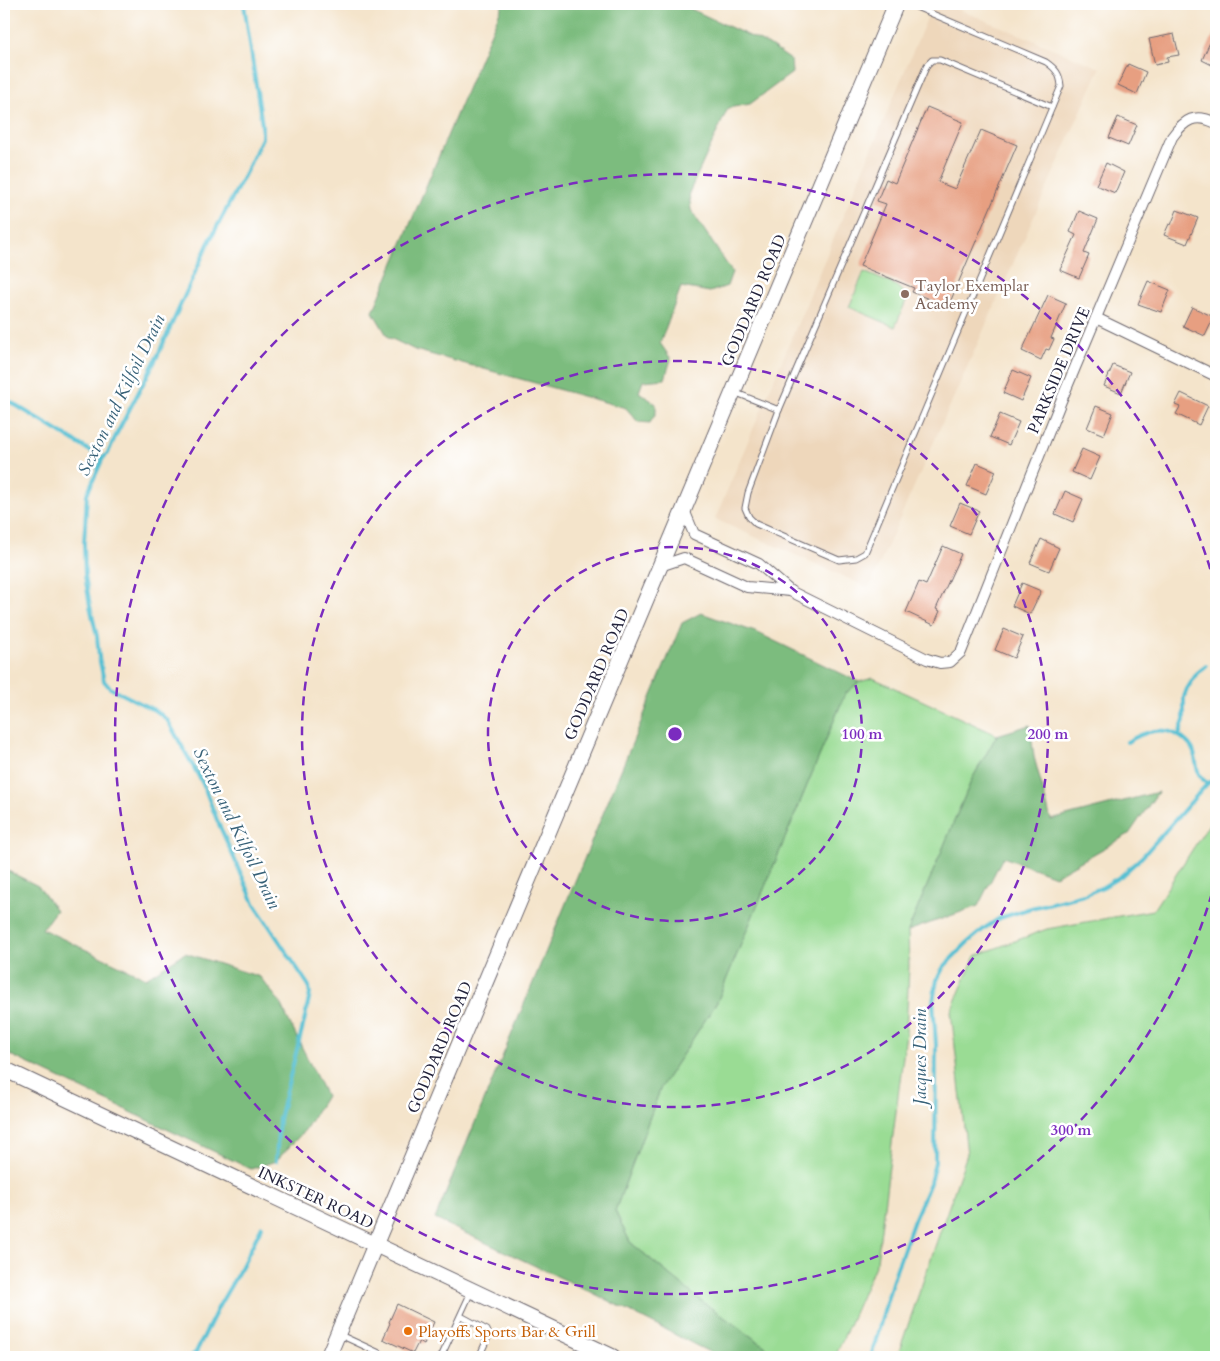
<svg xmlns="http://www.w3.org/2000/svg" width="1220" height="1361" viewBox="0 0 1220 1361" font-family="Cardo,serif">
<style>
.built{fill:#eed7bb}
.green{fill:#9adc94;stroke:#5e7f68}
.forest{fill:#7bbc7e;stroke:#4e6f5c}
.lines{fill:none;stroke-linecap:round;stroke-linejoin:round}
.stream{stroke:#57c0d3;stroke-width:4}
.building{fill:#e79f81}
.lane-casing{stroke:#6c666d;stroke-width:7}
.street-casing{stroke:#6c666d;stroke-width:12}
.secondary-casing{stroke:#6c666d;stroke-width:17}
.lane{stroke:#fff;stroke-width:5}
.street{stroke:#fff;stroke-width:10}
.secondary{stroke:#fff;stroke-width:15}
.ring{fill:none;stroke:#7b2cbf;stroke-width:2.5;stroke-dasharray:9 6}
.education-dot{fill:#8d6e63;stroke:#fff;stroke-width:2}
.food-dot{fill:#e8710a;stroke:#fff;stroke-width:2}
.labels{text-anchor:middle;stroke-width:5;stroke-linejoin:round;paint-order:stroke}
.education-label{font-size:16px;fill:#785e54;stroke:#fff;text-anchor:start}
.street-label{font-size:16px;fill:#22223b;stroke:#fff}
.food-label{font-size:16px;fill:#c56008;stroke:#fff;text-anchor:start}
.water-label{font-size:18px;font-style:italic;fill:#376178;stroke:#fff}
.centre{fill:#7b2cbf;stroke:#fff;stroke-width:2.5}
.ring-label{font-size:15px;text-anchor:middle;font-weight:bold;fill:#7b2cbf;stroke:#fff;stroke-width:5;stroke-linejoin:round;paint-order:stroke}
</style>
<rect width="100%" height="100%" fill="#fff"/>
<filter id="ink" filterUnits="userSpaceOnUse"><feTurbulence type="fractalNoise" baseFrequency=".02" numOctaves="2"/><feDisplacementMap in="SourceGraphic" scale="10" xChannelSelector="R" yChannelSelector="G"/><feConvolveMatrix kernelMatrix="1 2 1 2 8 2 1 2 1" color-interpolation-filters="sRGB"/></filter>
<filter id="wash" filterUnits="userSpaceOnUse"><feTurbulence type="fractalNoise" baseFrequency=".0096" numOctaves="4" result="noise"/><feDisplacementMap in="SourceGraphic" scale="20" xChannelSelector="R" yChannelSelector="G"/><feGaussianBlur stdDeviation="1.12" result="paint"/><feColorMatrix in="noise" values="0 0 0 0 0 0 0 0 0 0 0 0 0 0 0 0 0 1.4 0 .05"/><feComposite in="paint" operator="in"/></filter>
<g filter="url(#wash)">
<rect width="100%" height="100%" fill="#f4e4cb"/>
<!-- built -->
<polygon class="built" points="933,4 946,4 1100,68 869,588 715,519"/>
<!-- green -->
<g class="green">
<polygon points="864,272 895,285 908,296 895,327 849,307"/>
<polygon points="873,678 997,735 972,779 908,931 909,966 906,1033 877,1261 835,1357 780,1357 700,1300 630,1242 615,1211 661,1087 717,1002 845,694 859,682"/>
<polygon points="1216,819 1216,1355 1210,1357 897,1357 967,1154 951,1011 975,956 1047,929 1153,910 1211,821"/>
</g>
<!-- forest -->
<g class="forest">
<polygon points="503,4 680,4 769,45 791,60 792,73 750,104 728,108 689,193 691,210 732,272 727,286 710,292 681,287 660,343 671,359 665,379 643,381 639,392 656,404 656,413 650,423 638,422 626,408 415,350 388,337 373,312"/>
<polygon points="701,613 758,633 859,682 845,694 717,1002 661,1087 615,1211 630,1242 700,1300 780,1357 719,1357 591,1292 435,1219 682,623"/>
<polygon points="1030,725 1034,757 1051,820 1158,792 1129,834 1055,876 1003,857 978,906 908,931 972,779 997,735"/>
<polygon points="4,869 38,886 56,910 42,929 146,978 185,953 260,977 279,1001 326,1096 305,1130 276,1161 251,1169 4,1052"/>
</g>
<g class="lines">
<!-- stream -->
<g class="stream">
<polyline points="244,4 262,125 262,138 247,170 208,244 157,357 116,435 108,453 103,458 87,494 84,543 85,575 90,606 97,636 99,657 104,681 110,688 158,712 168,721 203,784 217,820 255,905 309,986 310,994 304,1022 279,1119 276,1161"/>
<polyline points="4,398 100,457 103,458"/>
<polyline points="1179,735 1184,720 1184,697 1187,689 1197,673 1206,666"/>
<path d="M 1127,742 C 1144,732 1164,724 1182,738 C 1187,742 1192,746 1194,753 C 1198,766 1195,776 1208,783"/>
<polyline points="190,1357 196,1352 219,1306 242,1266 262,1226"/>
<polyline points="871,1357 893,1279 914,1220 930,1183 935,1162 936,1045 933,1001 937,980 943,968 952,958 967,943 985,928 1000,918 1031,908 1084,895 1103,887 1121,876 1142,857 1208,783 1216,779"/>
</g>
</g>
<g id="blocks">
<!-- building -->
<g class="building">
<polygon points="1216,29 1216,67 1202,60"/>
<polygon points="1174,34 1179,55 1167,57 1168,62 1155,65 1149,39"/>
<polygon points="1128,64 1146,72 1137,94 1118,85"/>
<polygon points="927,107 963,122 938,182 955,189 981,130 1017,145 948,307 912,292 914,288 860,266 886,204 877,201 886,179 895,183"/>
<polygon points="1118,117 1137,125 1128,146 1109,138"/>
<polygon points="1106,163 1124,172 1115,193 1096,185"/>
<polygon points="1177,210 1198,218 1187,244 1164,235 1169,224 1171,225"/>
<polygon points="1079,211 1098,219 1084,253 1089,255 1079,278 1060,270 1076,235 1070,232"/>
<polygon points="1148,281 1170,290 1161,312 1138,304"/>
<polygon points="1048,295 1066,303 1051,338 1054,339 1049,350 1046,349 1041,360 1022,351"/>
<polygon points="1192,307 1214,317 1205,336 1183,326"/>
<polygon points="1113,365 1130,372 1121,393 1104,386"/>
<polygon points="1013,370 1031,378 1021,401 1003,393"/>
<polygon points="1181,393 1208,406 1199,425 1176,414 1180,407 1175,405"/>
<polygon points="1096,406 1113,413 1104,435 1087,428"/>
<polygon points="1000,414 1019,422 1009,445 990,437"/>
<polygon points="1082,449 1100,457 1090,480 1072,472"/>
<polygon points="977,463 996,471 986,494 967,486"/>
<polygon points="1065,491 1083,499 1073,522 1055,514"/>
<polygon points="960,503 979,511 969,534 950,526"/>
<polygon points="1041,539 1059,548 1049,571 1030,563"/>
<polygon points="943,546 961,554 936,609 940,611 934,625 906,612 919,582 926,585"/>
<polygon points="1022,583 1041,591 1030,614 1012,606"/>
<polygon points="1004,629 1023,637 1014,658 995,650"/>
<polygon points="397,1304 434,1322 424,1344 419,1341 413,1353 383,1339 390,1323 389,1322"/>
</g>
</g>
</g>
<g filter="url(#ink)">
<use href="#blocks" fill-opacity="0" stroke="#6c666d" stroke-width="1"/>
<g class="lines">
<defs>
<g id="lane">
<path d="M 734,392 L 779,410 L 748,493 L 745,508 L 749,517 L 756,524 L 839,560 L 856,558 L 865,553 L 1061,86 C 1060,74 1056,69 1046,62 L 909,4"/>
<polyline points="779,410 927,65 932,60 940,60 1052,107"/>
<polyline points="461,1316 487,1330 489,1335 479,1357"/>
<polyline points="338,1334 388,1357"/>
<polyline points="441,1357 471,1292"/>
</g>
<g id="street">
<polyline points="1096,318 1216,376"/>
<path d="M 684,510 L 694,534 L 759,564 L 790,591 L 927,659 L 940,663 L 950,662 L 961,652 L 1061,401 L 1172,137 C 1185,119 1195,113 1216,123"/>
<polyline points="660,566 684,558 747,587 790,591"/>
</g>
<g id="secondary">
<polyline points="4,1069 613,1357"/>
<polyline points="328,1357 896,4"/>
</g>
</defs>
<!-- lane casing -->
<use href="#lane" class="lane-casing"/>
<!-- street casing -->
<use href="#street" class="street-casing"/>
<!-- secondary casing -->
<use href="#secondary" class="secondary-casing"/>
<!-- lane -->
<use href="#lane" class="lane"/>
<!-- street -->
<use href="#street" class="street"/>
<!-- secondary -->
<use href="#secondary" class="secondary"/>
</g>
</g>
<!-- distance rings -->
<g class="ring">
<circle cx="675" cy="734" r="187"/>
<circle cx="675" cy="734" r="373"/>
<path d="M1216 879A560 560 0 1 1 1216 589"/>
</g>
<!-- markers -->
<circle class="education-dot" cx="905" cy="294" r="5"/>
<circle class="food-dot" cx="408" cy="1331" r="5"/>
<g class="labels">
<!-- education labels -->
<g class="education-label">
<text x="915" y="291">Taylor Exemplar<tspan x="915" dy="18">Academy</tspan></text>
</g>
<!-- street labels -->
<g class="street-label">
<text transform="translate(753 300) rotate(-67)" y="6">GODDARD ROAD</text>
<text transform="translate(1058 370) rotate(-67)" y="6">PARKSIDE DRIVE</text>
<text transform="translate(596 674) rotate(-67)" y="6">GODDARD ROAD</text>
<text transform="translate(439 1047) rotate(-67)" y="6">GODDARD ROAD</text>
<text transform="translate(316 1197) rotate(25)" y="6">INKSTER ROAD</text>
</g>
<!-- food labels -->
<g class="food-label">
<text x="418" y="1337">Playoffs Sports Bar &amp; Grill</text>
</g>
<!-- water labels -->
<g class="water-label">
<text transform="translate(121 395) rotate(-64)" y="6">Sexton and Kilfoil Drain</text>
<text transform="translate(237 828) rotate(64)" y="6">Sexton and Kilfoil Drain</text>
<text transform="translate(920 1057) rotate(-90)" y="6">Jacques Drain</text>
</g>
</g>
<circle cx="675" cy="734" r="8" class="centre"/>
<g class="ring-label">
<text x="862" y="739">100 m</text>
<text x="1048" y="739">200 m</text>
<text x="1071" y="1135">300 m</text>
</g>
<!-- margin -->
<rect width="1220" height="1361" fill="none" stroke="#fff" stroke-width="20"/>
</svg>
